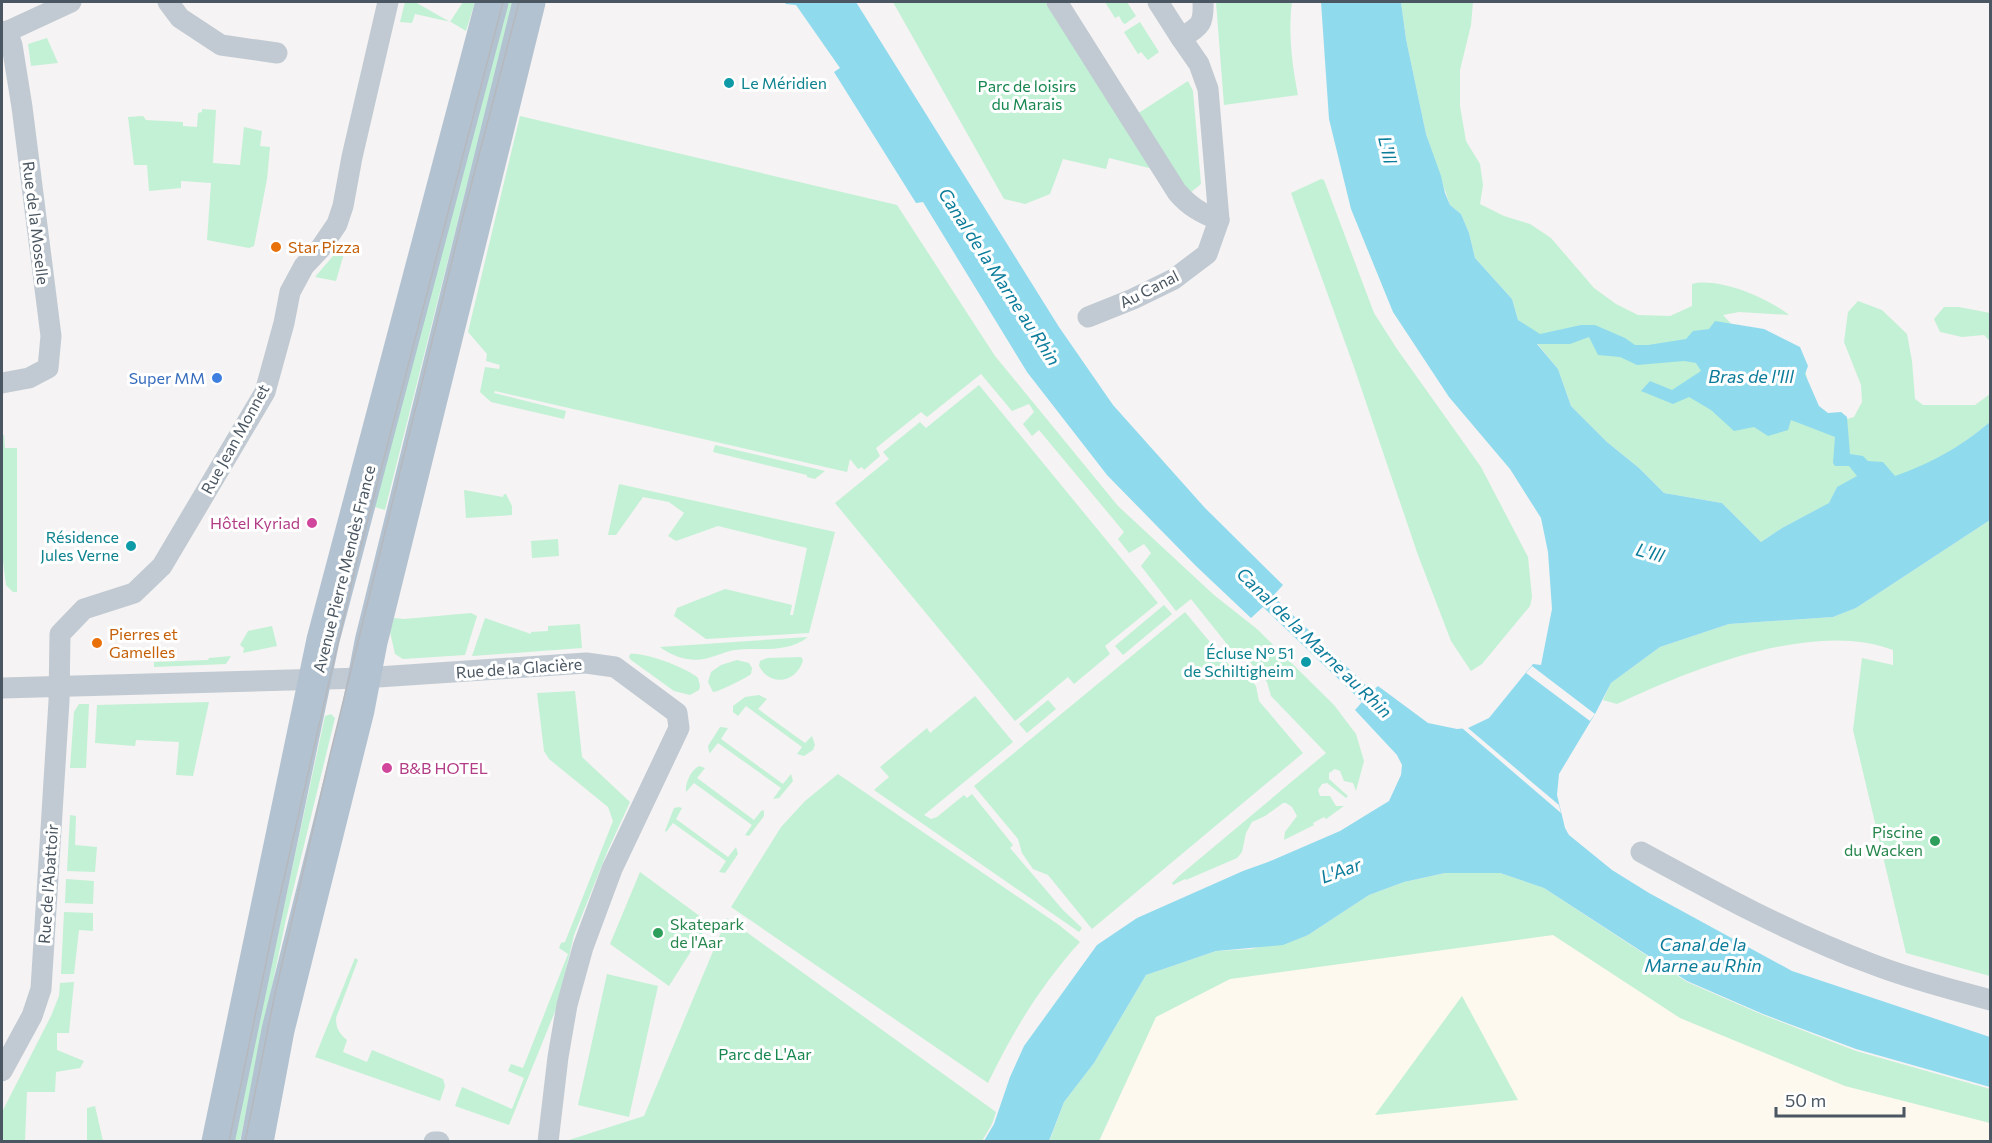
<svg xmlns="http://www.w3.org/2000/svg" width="1992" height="1143" viewBox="0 0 1992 1143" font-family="Commissioner,sans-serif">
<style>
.commercial{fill:#fdf9ef}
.green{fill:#c3f1d5}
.water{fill:#90daee;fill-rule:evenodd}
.pier{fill:#f5f3f3}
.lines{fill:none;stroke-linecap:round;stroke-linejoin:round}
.minor{stroke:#c1cad2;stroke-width:21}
.primary{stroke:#b3c2d1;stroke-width:33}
.tram{stroke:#b5b8bd;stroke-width:1.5}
.culture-dot{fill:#0f9aa8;stroke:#fff;stroke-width:2}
.food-dot{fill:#e8710a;stroke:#fff;stroke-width:2}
.shop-dot{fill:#3f7fe0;stroke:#fff;stroke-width:2}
.hotel-dot{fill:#d1479c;stroke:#fff;stroke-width:2}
.leisure-dot{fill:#2e9e5b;stroke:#fff;stroke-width:2}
.labels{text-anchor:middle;stroke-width:6;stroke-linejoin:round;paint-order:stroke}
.culture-label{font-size:16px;fill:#0d838f;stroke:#fff;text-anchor:end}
.park-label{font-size:16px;fill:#17864f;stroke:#fff}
.street-label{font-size:16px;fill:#4a5661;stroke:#fff}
.food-label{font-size:16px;fill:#c56008;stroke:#fff;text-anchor:start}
.shop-label{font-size:16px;fill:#366cbe;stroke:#fff;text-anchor:end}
.hotel-label{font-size:16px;fill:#b23c85;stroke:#fff;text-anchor:end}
.leisure-label{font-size:16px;fill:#27864d;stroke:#fff;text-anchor:end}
.water-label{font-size:18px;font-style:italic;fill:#0c7c9b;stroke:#fff}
</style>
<rect width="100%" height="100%" fill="#f5f3f3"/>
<!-- commercial -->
<polygon class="commercial" points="1553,935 1680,1018 1845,1086 1990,1123 1990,1142 1099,1142 1156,1017 1230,979"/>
<!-- green -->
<g class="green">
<polygon points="405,2 415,2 450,22 463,2 475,2 466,31 451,22 415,14 412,23 400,22"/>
<polygon points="505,2 513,2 385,510 375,507"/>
<polygon points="893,2 1050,2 1155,166 1149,168 1109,158 1106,169 1063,159 1050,194 1025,204 1004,199"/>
<polygon points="1105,2 1127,2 1136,16 1125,24 1123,23 1119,16 1115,18"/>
<path d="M 1216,2 L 1292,2 C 1288,32 1292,65 1298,95 L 1224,105 Z"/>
<path d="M 1401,2 L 1473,2 L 1471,25 L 1460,70 L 1460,106 L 1466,141 L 1480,164 L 1483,185 L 1480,204 L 1504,216 L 1530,224 L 1551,238 L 1594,288 L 1616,304 L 1638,315 L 1670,316 L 1692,306 L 1692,284 C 1718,277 1768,298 1789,315 L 1739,312 L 1723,315 L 1737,330 L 1803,357 L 1811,401 L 1837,422 L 1854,417 L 1862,402 L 1861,385 L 1844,342 L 1848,312 L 1858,301 L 1882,310 L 1907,334 L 1912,361 L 1915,399 L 1923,405 L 1975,405 L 1990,394 L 1990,422 C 1958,449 1921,472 1880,483 C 1866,486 1851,485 1837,487 L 1830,503 L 1782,528 L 1761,542 L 1722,503 L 1664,493 L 1639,468 L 1607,442 L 1571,406 L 1558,369 L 1518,320 L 1512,299 L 1475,258 L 1469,233 L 1461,214 L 1450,205 L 1426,134 L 1406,39 Z"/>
<polygon points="1140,22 1159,52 1148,60 1141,52 1138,54 1124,32"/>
<polygon points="47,38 58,63 31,66 28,44"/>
<polygon points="1188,81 1193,91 1201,184 1190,193 1137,114"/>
<polygon points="202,109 216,110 213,163 240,165 244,127 262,131 260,146 270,147 267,179 254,246 249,248 207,240 211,183 181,181 181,188 149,191 147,165 134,165 128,117 143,116 146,120 183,122 183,126 197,127 198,113 202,112"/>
<polygon points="520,116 897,205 995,356 1118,506 1214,595 1257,629 1334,705 1356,734 1364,761 1356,791 1353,783 1344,781 1340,771 1335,769 1329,773 1329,779 1348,796 1346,798 1327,783 1322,784 1318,790 1320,796 1330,796 1336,806 1344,806 1326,819 1324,817 1313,823 1314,825 1284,840 1285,832 1297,816 1292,807 1286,803 1283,803 1265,816 1252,822 1246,833 1242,852 1237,858 1186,880 1185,879 1173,885 1172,883 1179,876 1326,753 1271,696 1267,682 1247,659 1234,653 1191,599 1176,611 1141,566 1151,553 1144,544 1129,553 1118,539 1124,532 1039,430 1032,436 1023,424 1034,412 1029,404 1012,411 981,374 927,417 921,412 876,448 880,456 864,470 862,467 858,469 850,459 847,472 495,391 494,393 566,411 564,419 491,402 480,392 485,367 499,369 500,365 486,361 487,354 468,332"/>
<polygon points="1321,179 1324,180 1374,313 1397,349 1481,467 1528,557 1532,597 1530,606 1482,664 1471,671 1451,641 1418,555 1354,367 1291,193"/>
<polygon points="340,248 345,250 336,281 315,277"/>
<polygon points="1944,307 1959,307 1990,313 1990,341 1984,335 1962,337 1940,332 1934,319"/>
<polygon points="979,385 1158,603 1105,646 1110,654 1074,684 1068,677 1015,721 835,503 889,459 883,452 920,422 926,428"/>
<polygon points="2,435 4,435 5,448 17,448 17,592 13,592 6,585 2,553"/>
<polygon points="715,445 825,471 815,479 807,477 807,475 713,452"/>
<polygon points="619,484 835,532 809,633 706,639 674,616 677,608 725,589 792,605 790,615 793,615 807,548 718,526 676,541 668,536 684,513 669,502 643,497 616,535 608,535"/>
<polygon points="464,490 503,497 504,494 506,494 512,506 512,515 466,518"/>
<path d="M 1990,520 L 1990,976 L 1906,953 L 1853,730 L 1862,658 L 1893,665 L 1893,650 C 1813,619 1690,670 1617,704 L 1603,700 L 1611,683 L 1660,647 L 1729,624 L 1833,617 L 1856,608 Z"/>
<polygon points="558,539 559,556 532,558 531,541"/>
<polygon points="1164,605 1172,614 1123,655 1115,646"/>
<polygon points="1185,612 1229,665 1243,671 1256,686 1259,701 1303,753 1092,929 1048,875 1033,869 1022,853 1018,839 974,786"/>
<polygon points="471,613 477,616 465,655 403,659 395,654 390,632 394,618 404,619"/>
<polygon points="485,618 531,634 531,632 548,631 548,626 580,624 582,648 472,656"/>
<polygon points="272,626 277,646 243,653 244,648 240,645 248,631"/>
<path d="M 808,637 C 786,654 761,647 735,650 C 726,651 717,656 708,658 C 692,663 673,657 660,647 Z"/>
<path d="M 630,654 C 645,652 687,668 698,678 L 700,686 L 699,690 L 690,695 L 674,691 L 631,660 L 629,657 Z"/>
<polygon points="231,656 226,664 154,667 154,662 208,660 209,658"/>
<path d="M 801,657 L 803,660 C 797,683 770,687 759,666 L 760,661 L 767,658 Z"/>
<path d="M 737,660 L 749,663 L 752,668 L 751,674 C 746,678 718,692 713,692 L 708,682 L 711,672 L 721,665 Z"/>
<polygon points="575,691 582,757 630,802 608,850 574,935 558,1004 509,1125 455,1106 462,1087 512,1109 524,1078 508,1071 511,1064 523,1068 568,954 559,948 561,943 565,942 613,821 608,807 549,759 544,751 537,693"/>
<polygon points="759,695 767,699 758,709 805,743 812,736 815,745 813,750 804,756 797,754 802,747 746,706 738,716 733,712 733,706 745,697"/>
<polygon points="975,696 1013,742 924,815 931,819 937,817 964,795 967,798 972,794 1013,845 1010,848 1063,910 1082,928 1079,932 874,790 889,777 880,767 927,728 930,733"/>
<polygon points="1048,700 1056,709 1027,733 1019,724"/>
<polygon points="209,702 193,776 176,775 179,742 136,740 135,746 95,743 97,705"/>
<polygon points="79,704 89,704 86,768 70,768 74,712"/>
<polygon points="331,714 335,718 286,919 240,1141 233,1142 325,716"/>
<polygon points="720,727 728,728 721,739 783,784 791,774 793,781 779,798 773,799 781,788 718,743 710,753 709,752 708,746"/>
<path d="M 699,766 L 705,768 L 697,778 L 754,820 L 762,810 L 764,811 L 764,816 L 749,836 L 745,835 L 752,825 L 694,783 L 686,792 C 685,783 691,770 699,766 Z"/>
<path d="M 838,774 L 1059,925 L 1080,942 C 1041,985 1013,1031 988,1083 L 731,907 L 781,827 L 805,801 Z"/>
<polygon points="679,807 682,808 676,819 728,857 736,847 738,854 725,873 719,872 726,861 673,823 666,832 665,831 674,808"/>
<polygon points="70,815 76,816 75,845 97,847 95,872 67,871"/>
<polygon points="640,872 709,923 669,986 610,944"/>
<polygon points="1445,873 1500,873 1544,888 1687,982 1763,1015 1856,1051 1990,1089 1990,1123 1845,1086 1680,1018 1553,935 1230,979 1156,1017 1099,1141 1049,1142 1064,1102 1094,1063 1146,975 1216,951 1251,949 1308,935 1369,895 1404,882"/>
<polygon points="66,879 94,881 93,904 65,903"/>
<polygon points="64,912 93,913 93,931 79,930 74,974 61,974"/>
<polygon points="727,918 996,1112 992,1124 982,1141 566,1141 644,1116"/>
<path d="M 355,958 L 358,960 L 336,1018 C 336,1029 339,1033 347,1040 L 343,1052 L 367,1062 L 372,1050 L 443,1079 L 445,1086 L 440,1101 L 315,1057 Z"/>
<polygon points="607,974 658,986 629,1117 578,1105"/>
<polygon points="74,982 69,1033 57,1033 57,1050 84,1061 80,1068 56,1072 55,1092 27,1092 25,1141 2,1141 2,1112 51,1016 59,996 60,983"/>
<polygon points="1462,996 1518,1100 1375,1115"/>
<polygon points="95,1106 103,1141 87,1141 87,1108"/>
</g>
<!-- water -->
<path class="water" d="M 784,2 L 856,2 L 1059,327 L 1113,405 L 1205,508 L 1283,585 L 1273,596 L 1372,691 L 1378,686 L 1428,723 L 1457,729 L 1468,728 L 1489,718 L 1533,664 L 1541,665 L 1552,609 L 1548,552 L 1541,518 L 1510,469 L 1449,397 L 1393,312 L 1351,209 L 1329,119 L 1321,2 L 1401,2 L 1406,39 L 1426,134 L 1441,176 L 1445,193 L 1450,205 L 1461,214 L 1469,233 L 1475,258 L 1512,299 L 1518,320 L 1540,334 L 1581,325 L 1595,325 L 1625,338 L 1635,345 L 1648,345 L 1686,339 L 1693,331 L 1709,329 L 1715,321 L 1764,329 L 1800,347 L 1808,366 L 1805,374 L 1819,406 L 1828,413 L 1841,412 L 1847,417 L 1850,454 L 1863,456 L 1868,461 L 1883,462 L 1895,476 C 1932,463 1960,447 1990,422 L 1990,520 L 1856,608 L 1833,617 L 1729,624 L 1660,647 L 1611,683 L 1595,714 L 1559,774 L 1557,795 L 1565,828 L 1569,835 L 1612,870 L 1649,893 L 1792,971 L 1990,1037 L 1990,1087 L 1856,1049 L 1763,1014 L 1687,981 L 1544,888 L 1500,873 L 1445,873 L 1404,882 L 1369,895 L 1308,935 L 1283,945 L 1216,951 L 1146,975 L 1094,1063 L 1064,1102 L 1049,1141 L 984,1141 L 994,1124 L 1010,1077 L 1024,1046 L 1097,945 L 1137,918 L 1243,871 L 1268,862 L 1340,831 L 1389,801 L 1401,775 L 1402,765 L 1397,755 L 1355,710 L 1362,702 L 1351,691 L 1263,607 L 1251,618 L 1196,566 L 1107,475 L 1027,372 L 923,202 L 916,203 L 834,72 L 840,68 L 796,5 L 786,4 ZM 1589,337 L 1598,355 L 1620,357 L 1637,365 L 1684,361 L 1696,363 L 1701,371 L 1672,390 L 1650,381 L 1641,391 L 1673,404 L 1689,397 L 1711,410 L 1734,431 L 1754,427 L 1768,436 L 1788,430 L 1791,420 L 1835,437 L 1833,463 L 1835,466 L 1849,466 L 1857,476 L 1837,487 L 1829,503 L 1782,528 L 1761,542 L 1722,503 L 1664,493 L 1639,468 L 1607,442 L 1571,406 L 1558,369 L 1537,344 L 1570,344 Z"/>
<!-- pier -->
<g class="pier">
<polygon points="1532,666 1595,714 1590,721 1526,673"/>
<polygon points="1462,728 1468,728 1559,805 1561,813"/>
</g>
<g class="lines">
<!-- minor -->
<g class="minor">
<polyline points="168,2 180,18 221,45 277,53"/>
<path d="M 1057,2 L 1177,192 C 1190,207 1201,213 1219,220"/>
<polyline points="1158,2 1181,38"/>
<polyline points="2,34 71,2"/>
<path d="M 1088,317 L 1133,299 L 1174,279 L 1207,254 L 1219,220 L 1208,89 L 1199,64 L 1181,38 C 1200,26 1204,25 1203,2"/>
<polyline points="2,383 29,378 48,368 51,336 22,107 12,45 7,31"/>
<polyline points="2,688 363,678 586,663 615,667 677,713 679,728 612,869 583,947 567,1005 558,1057 548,1142"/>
<path d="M 1641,852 C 1716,893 1791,934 1872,964 C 1910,979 1951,989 1990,1000"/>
<polyline points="2,1071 32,1016 41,989 59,701 60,634 84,609 134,593 162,566 265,392 284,323 290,292 304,266 320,249 337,224 343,206 352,157 388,2"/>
<polyline points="434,1142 439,1142"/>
</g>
<!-- primary -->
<g class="primary">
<polyline points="218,1142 323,640 492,2"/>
<polyline points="257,1142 278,1030 358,710 371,642 529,2"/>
</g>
<!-- tram -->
<g class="tram">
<polyline points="229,1142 279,900 354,573 503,2"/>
<polyline points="245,1142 275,994 330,755 462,220 519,2"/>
</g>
</g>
<!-- markers -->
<g class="culture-dot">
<circle cx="729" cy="83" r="6"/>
<circle cx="131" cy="546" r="6"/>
<circle cx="1306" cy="662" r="6"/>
</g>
<g class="food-dot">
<circle cx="276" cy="247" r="6"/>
<circle cx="97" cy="643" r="6"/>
</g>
<circle class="shop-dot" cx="217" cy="378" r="6"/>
<g class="hotel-dot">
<circle cx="312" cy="523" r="6"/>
<circle cx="387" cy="768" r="6"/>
</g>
<g class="leisure-dot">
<circle cx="1935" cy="841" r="6"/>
<circle cx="658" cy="933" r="6"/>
</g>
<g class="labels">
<!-- culture labels -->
<g class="culture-label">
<text x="741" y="89" text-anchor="start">Le Méridien</text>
<text x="119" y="543">Résidence<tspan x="119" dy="18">Jules Verne</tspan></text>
<text x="1294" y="659">Écluse N° 51<tspan x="1294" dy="18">de Schiltigheim</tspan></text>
</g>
<!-- park labels -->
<g class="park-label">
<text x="1027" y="92">Parc de loisirs<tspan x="1027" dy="18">du Marais</tspan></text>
<text x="765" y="1060">Parc de L'Aar</text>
</g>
<!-- street labels -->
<g class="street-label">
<text transform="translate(36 223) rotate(83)" y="6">Rue de la Moselle</text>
<text transform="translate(1149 289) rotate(-27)" y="6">Au Canal</text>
<text transform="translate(235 439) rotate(-61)" y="6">Rue Jean Monnet</text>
<text transform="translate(344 569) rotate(-76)" y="6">Avenue Pierre Mendès France</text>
<text transform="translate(519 668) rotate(-4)" y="6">Rue de la Glacière</text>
<text transform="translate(48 884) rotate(-86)" y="6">Rue de l'Abattoir</text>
</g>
<!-- food labels -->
<g class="food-label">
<text x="288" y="253">Star Pizza</text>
<text x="109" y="640">Pierres et<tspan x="109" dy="18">Gamelles</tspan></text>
</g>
<!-- shop labels -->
<g class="shop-label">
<text x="205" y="384">Super MM</text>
</g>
<!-- hotel labels -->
<g class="hotel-label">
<text x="300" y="529">Hôtel Kyriad</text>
<text x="399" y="774" text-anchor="start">B&amp;B HOTEL</text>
</g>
<!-- leisure labels -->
<g class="leisure-label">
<text x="1923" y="838">Piscine<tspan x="1923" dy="18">du Wacken</tspan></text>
<text x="670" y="930" text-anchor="start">Skatepark<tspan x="670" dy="18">de l'Aar</tspan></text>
</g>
<!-- water labels -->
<g class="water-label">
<text transform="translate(1387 150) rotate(77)" y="6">L'Ill</text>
<text transform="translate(999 277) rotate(57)" y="6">Canal de la Marne au Rhin</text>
<text x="1751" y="383">Bras de l'Ill</text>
<text transform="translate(1650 553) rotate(16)" y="6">L'Ill</text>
<text transform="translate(1314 643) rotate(44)" y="6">Canal de la Marne au Rhin</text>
<text transform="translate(1341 871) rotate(-20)" y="6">L'Aar</text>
<text x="1703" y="951">Canal de la<tspan x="1703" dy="21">Marne au Rhin</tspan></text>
</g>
</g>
<!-- border -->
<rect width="1992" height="1143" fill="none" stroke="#4a5661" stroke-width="6"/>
<!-- scale -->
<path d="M1776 1107v9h128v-9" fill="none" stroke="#4a5661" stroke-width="3"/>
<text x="1785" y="1107" font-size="18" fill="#4a5661" stroke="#ffffff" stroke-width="4.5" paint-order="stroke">50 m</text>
</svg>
